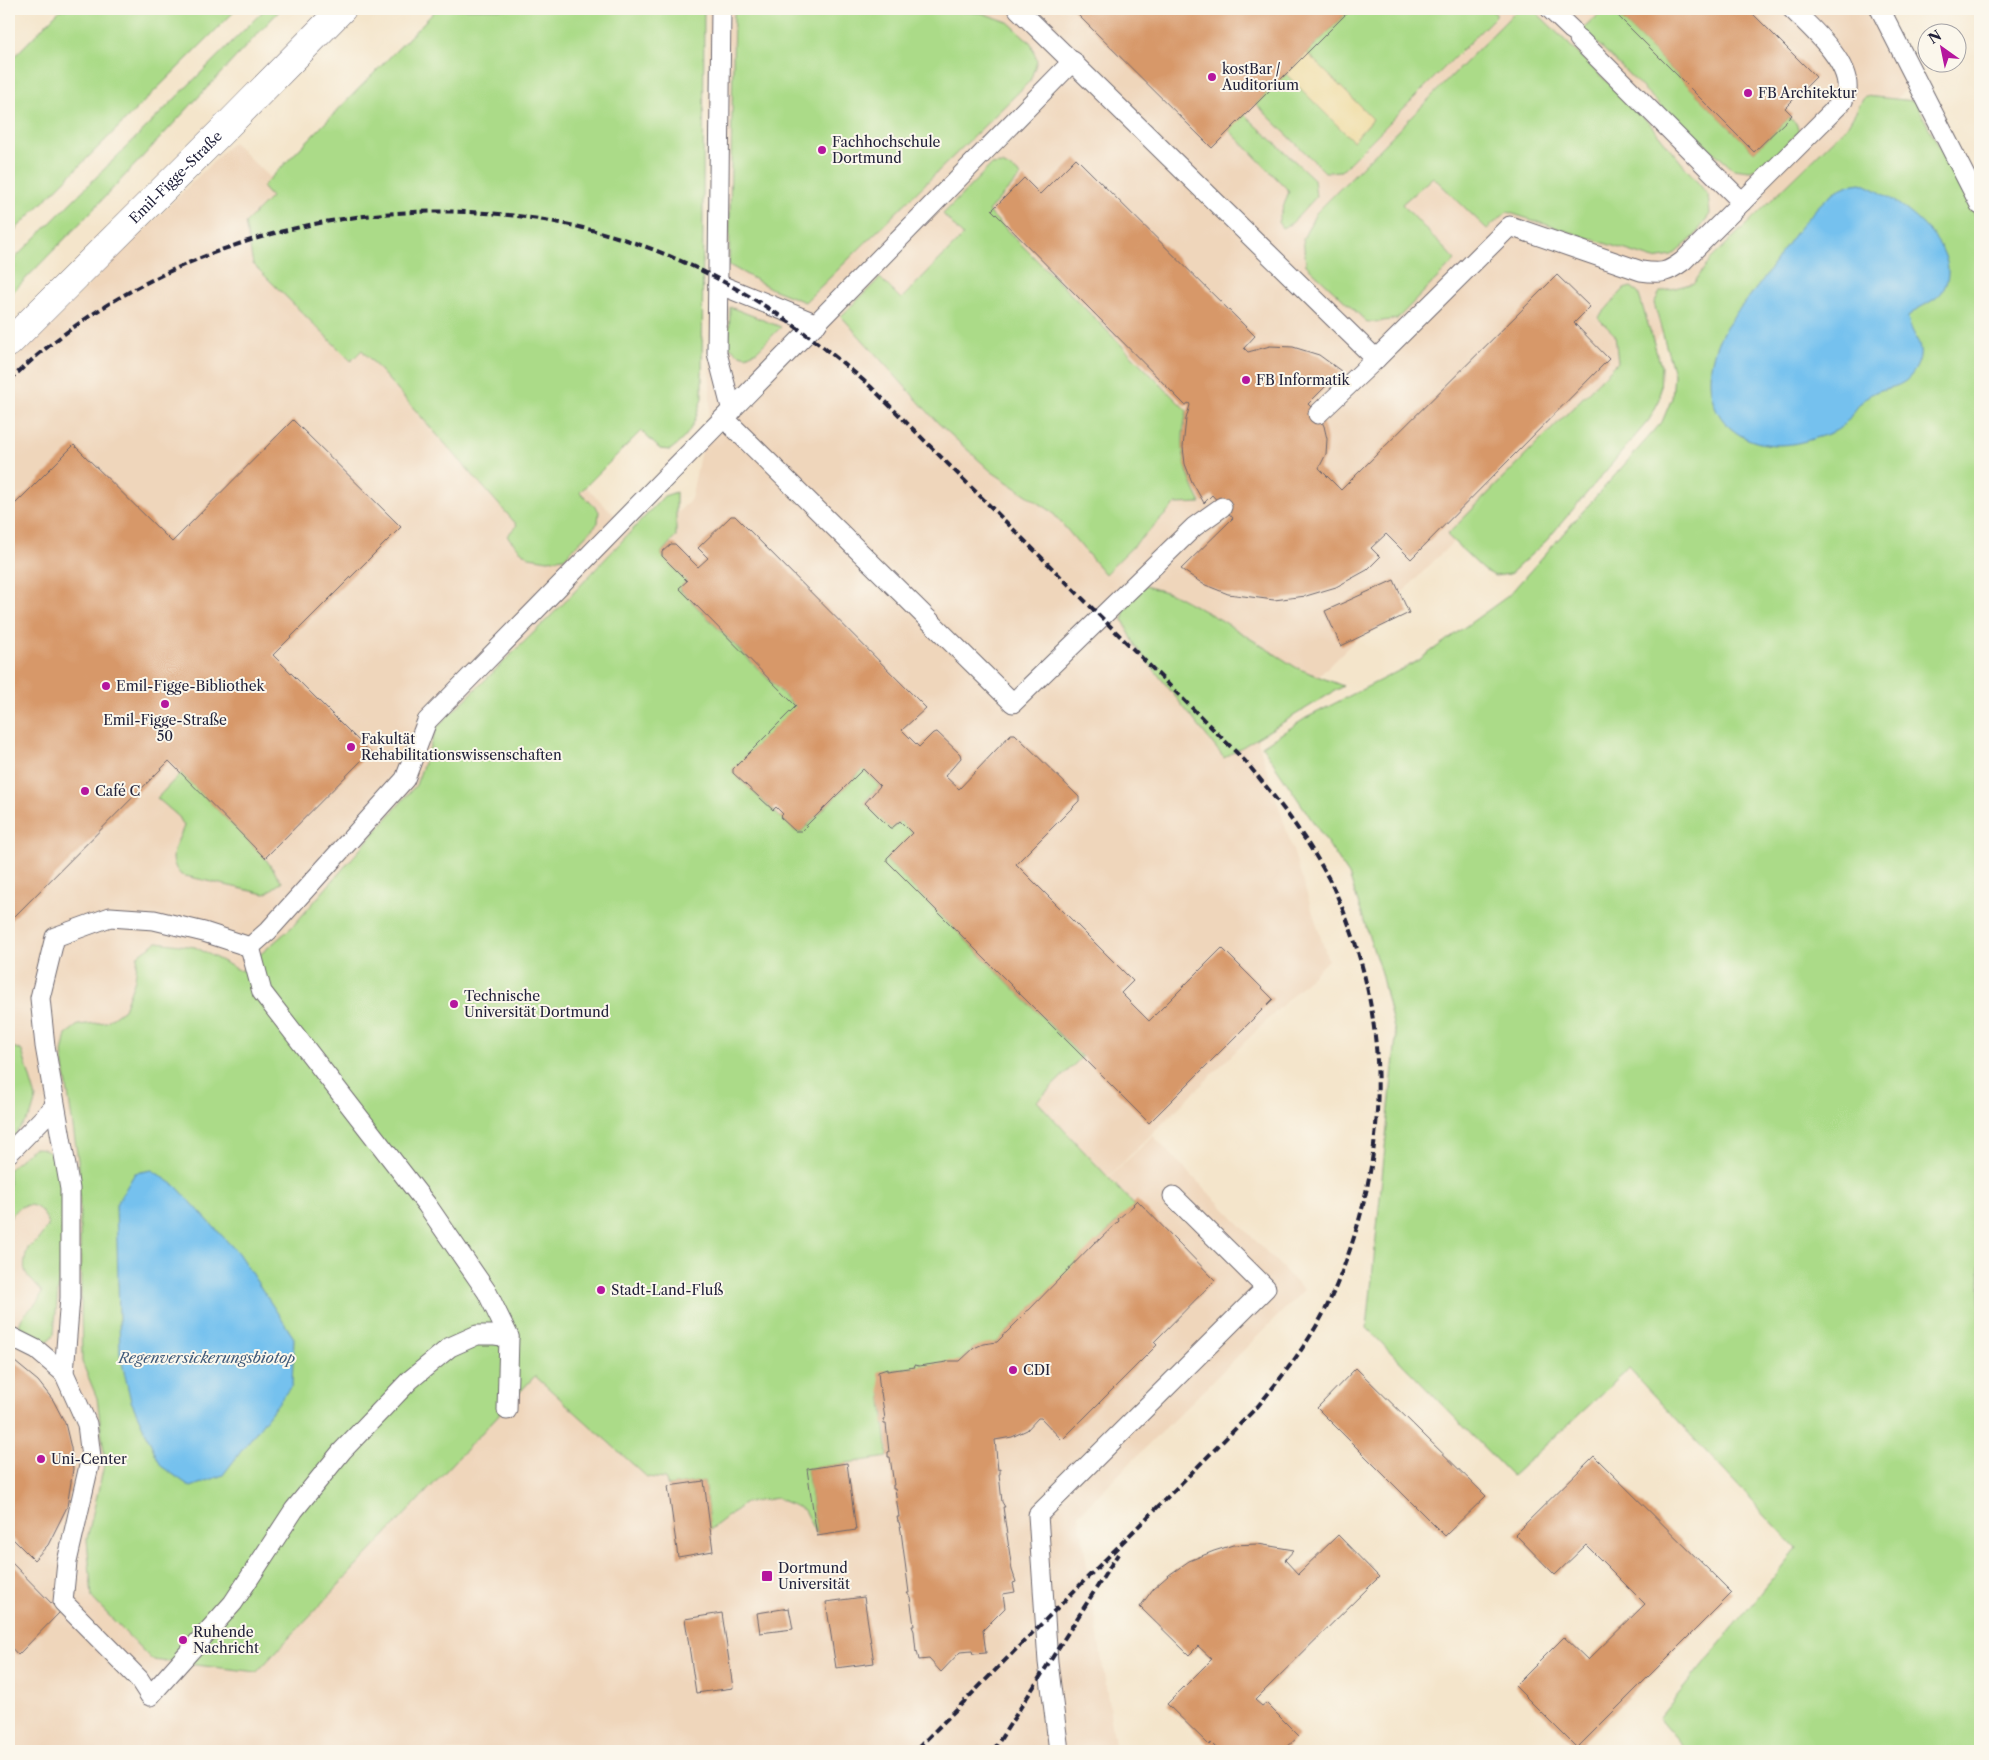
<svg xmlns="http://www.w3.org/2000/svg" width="1989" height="1760" viewBox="0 0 1989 1760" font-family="'Libre Caslon Text',serif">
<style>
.built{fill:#efd6bb}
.green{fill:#abdb88;stroke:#667e62}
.sand{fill:#eeda9e;stroke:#887e6c}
.water{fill:#74c1ee;stroke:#4b7294}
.building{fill:#d79869}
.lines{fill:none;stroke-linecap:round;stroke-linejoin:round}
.lane-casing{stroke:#6c666d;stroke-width:21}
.secondary-casing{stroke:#6c666d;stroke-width:29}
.lane{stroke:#fff;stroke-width:19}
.secondary{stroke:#fff;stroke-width:28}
.rail{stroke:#22223b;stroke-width:4;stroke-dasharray:8 4;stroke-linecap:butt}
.poi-dot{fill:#b5179e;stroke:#fbf7ec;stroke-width:2}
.labels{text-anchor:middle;stroke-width:4;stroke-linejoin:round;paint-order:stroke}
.poi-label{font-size:14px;fill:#22223b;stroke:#fbf7ec;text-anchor:start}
.street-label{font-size:14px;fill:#22223b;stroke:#fbf7ec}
.water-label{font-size:15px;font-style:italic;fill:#3f5a7a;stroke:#fbf7ec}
</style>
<rect width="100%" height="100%" fill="#fbf7ec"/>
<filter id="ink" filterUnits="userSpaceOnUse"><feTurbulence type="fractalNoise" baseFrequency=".02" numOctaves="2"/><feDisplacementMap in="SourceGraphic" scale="10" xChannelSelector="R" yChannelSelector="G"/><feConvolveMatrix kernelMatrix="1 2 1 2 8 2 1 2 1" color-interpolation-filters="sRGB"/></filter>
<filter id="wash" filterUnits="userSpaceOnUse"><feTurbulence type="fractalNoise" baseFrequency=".0096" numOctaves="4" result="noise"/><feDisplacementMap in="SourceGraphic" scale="20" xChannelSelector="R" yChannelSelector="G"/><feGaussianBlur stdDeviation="1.12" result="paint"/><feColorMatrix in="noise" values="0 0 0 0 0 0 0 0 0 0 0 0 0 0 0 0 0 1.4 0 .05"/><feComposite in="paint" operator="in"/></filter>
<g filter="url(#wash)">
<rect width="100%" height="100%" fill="#f4e5cb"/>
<!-- built -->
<polygon class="built" points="708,9 1880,9 1913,82 1257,738 1328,960 1090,1195 1153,1136 1304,1290 1079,1514 1116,1751 9,1751 9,364 233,142 634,534 640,551 691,499 710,406"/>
<!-- green -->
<g class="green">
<polygon points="61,9 237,9 9,236 9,62"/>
<polygon points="265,9 281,9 87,216 9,296 9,264"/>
<path d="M 437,9 L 704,9 L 702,398 C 695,422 691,435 670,450 L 660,449 L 641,431 L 580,492 L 599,511 L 598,523 L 564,558 L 548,560 L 529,557 L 519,549 L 507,536 L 517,525 L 362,350 L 351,361 L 253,264 L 245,223 L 271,197 L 262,187 Z"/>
<polygon points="737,9 914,9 982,13 1008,22 1031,43 1037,61 1030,81 805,302 772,289 729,265 734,14"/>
<polygon points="1351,9 1490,9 1497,15 1341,171 1325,172 1256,104 1286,74 1353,141 1373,119 1307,53"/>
<polygon points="1518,9 1533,9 1649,123 1708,195 1710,214 1694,237 1672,256 1654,259 1507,212 1487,229 1433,177 1402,204 1455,260 1397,319 1368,323 1306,265 1303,239 1316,213"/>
<polygon points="1605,9 1611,9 1754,152 1789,118 1796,123 1799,132 1762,167 1750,171 1733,169 1662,107 1583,29"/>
<polygon points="1865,96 1915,101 1980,225 1980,1751 1687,1751 1659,1718 1797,1549 1629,1369 1512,1476 1367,1328 1396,1037 1381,973 1349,875 1262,746 1306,718 1416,662 1508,596 1662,422 1672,398 1674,374 1654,303 1660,292 1694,283 1710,260 1847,126"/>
<polygon points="1245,115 1314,179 1316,197 1292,223 1282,228 1278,222 1289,191 1229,130"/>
<path d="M 1002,164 L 1013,169 L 1021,176 L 988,211 L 1187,411 C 1178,447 1184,471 1201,503 L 1176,504 L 1105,574 L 1051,511 L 992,472 L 938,423 L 841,316 L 880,278 L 901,299 L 963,236 L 943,214 L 991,165 Z"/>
<polygon points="1631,287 1638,292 1661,366 1660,399 1649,420 1546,541 1510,574 1495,576 1484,570 1447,535 1618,362 1615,335 1598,318 1624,289"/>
<polygon points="730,307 781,327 757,351 746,356 737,353 729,346"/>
<polygon points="676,492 676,536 662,552 662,556 686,581 679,589 796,707 733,769 733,773 795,831 801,832 863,769 879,786 866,800 865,803 890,828 892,828 900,821 912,833 887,858 887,861 1082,1057 1037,1101 1134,1205 997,1342 974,1348 960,1361 879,1372 888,1457 807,1469 817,1536 804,1510 777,1498 745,1503 710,1530 704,1481 668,1486 665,1479 647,1477 535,1376 257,1672 152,1660 92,1598 87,1539 105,1461 97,1398 82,1362 79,1167 62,1053 66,1034 78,1025 106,1022 124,1009 135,979 138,955 157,942 195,947 241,971 293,926 416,785 437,727 564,603 664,496"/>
<polygon points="1145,586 1173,594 1221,620 1297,668 1343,686 1224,758 1136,647 1123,620 1124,604"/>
<path d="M 181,773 L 265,858 L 282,882 L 265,894 L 181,875 C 165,858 177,845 184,826 L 179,817 L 157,798 Z"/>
<polygon points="9,1045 22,1051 36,1098 31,1115 9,1141"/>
<path d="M 33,1148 C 39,1148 45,1148 51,1153 C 74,1172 56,1303 54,1334 L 47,1342 L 37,1345 L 21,1338 C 13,1312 36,1312 42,1292 C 26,1273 20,1274 28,1248 L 37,1241 L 48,1226 C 44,1202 20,1197 9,1220 L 9,1169 Z"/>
</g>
<!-- sand -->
<polygon class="sand" points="1307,53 1373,119 1353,141 1286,74"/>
<!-- water -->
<g class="water">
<path d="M 1861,183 C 1894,196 1970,248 1942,292 C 1934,303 1917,306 1908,317 C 1911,337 1927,344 1917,366 C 1903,394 1885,383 1867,397 C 1855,406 1850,422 1837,430 C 1830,434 1822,436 1815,438 C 1748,463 1691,418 1716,347 C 1726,319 1750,299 1766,275 C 1783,250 1817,197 1846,186 C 1850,184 1856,184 1861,183 Z"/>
<polygon points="152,1170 176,1186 238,1253 294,1338 292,1385 223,1475 191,1487 161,1466 131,1401 120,1354 116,1205 135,1173"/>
</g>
<g id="blocks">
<!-- building -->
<g class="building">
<polygon points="1072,9 1351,9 1212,148"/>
<polygon points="1611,9 1748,9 1816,77 1785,108 1792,115 1789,118 1754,152"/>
<polygon points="1076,158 1255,336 1244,348 1248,352 1270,346 1293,347 1319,355 1341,371 1308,404 1318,414 1324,426 1327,439 1326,454 1319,468 1341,490 1557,275 1590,307 1574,323 1609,359 1411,559 1386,534 1371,548 1380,557 1367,570 1336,587 1306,596 1274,600 1228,594 1203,584 1181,569 1233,518 1212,495 1204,503 1192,482 1185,464 1183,447 1186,419 1190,405 1189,403 1185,405 992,210 1024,178 1040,194"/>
<polygon points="293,420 401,527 273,655 370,752 265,858 169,761 9,922 9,510 74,445 172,542"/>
<polygon points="731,516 735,516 926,708 902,730 919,747 933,733 937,732 960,754 961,758 945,776 959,789 1011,734 1015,734 1079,797 1079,801 1016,864 1133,981 1121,993 1149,1021 1222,948 1273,999 1149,1123 887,861 887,858 912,833 900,821 892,828 890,828 865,803 880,786 863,769 801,831 795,831 780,817 783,814 776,807 773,810 733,773 733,769 796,706 679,588 687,581 662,556 662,552 671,544 675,544 698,567 708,558 698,548"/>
<polygon points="1394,580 1409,613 1341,646 1325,611"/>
<polygon points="1137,1200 1215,1280 1154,1342 1157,1345 1062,1440 1041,1418 1038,1418 1027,1430 1012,1437 995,1440 998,1470 1000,1469 1000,1474 999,1474 1002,1502 1005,1507 1003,1507 1012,1570 1016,1582 1013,1583 1015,1592 1003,1594 1005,1608 983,1630 986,1653 973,1654 972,1651 960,1652 941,1672 929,1659 919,1660 917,1651 916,1652 914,1631 912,1626 914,1626 910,1597 907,1593 909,1593 901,1531 899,1522 898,1522 897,1517 899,1517 895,1489 893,1489 893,1485 894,1485 890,1457 888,1457 888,1452 889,1452 886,1424 884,1424 883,1419 885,1419 881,1392 880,1392 878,1372 887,1369 887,1371 915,1367 914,1365 919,1366 947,1362 947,1361 960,1361 974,1348 983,1344 997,1342 1003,1336 1002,1335 1006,1333 1026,1313 1025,1312 1029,1310 1095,1242 1099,1240 1119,1221 1118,1219 1134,1205 1133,1204"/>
<polygon points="9,1357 38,1381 53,1400 65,1423 71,1448 73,1469 67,1507 48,1545 34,1560 9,1535"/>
<polygon points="1356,1368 1486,1496 1445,1536 1317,1408"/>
<polygon points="1594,1456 1732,1593 1577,1748 1515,1686 1564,1637 1588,1660 1645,1604 1586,1545 1555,1575 1515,1534"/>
<polygon points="847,1463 856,1530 817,1536 807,1469"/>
<polygon points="704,1481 713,1551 678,1557 668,1486"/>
<polygon points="1338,1535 1379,1577 1255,1700 1262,1706 1266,1703 1299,1736 1283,1751 1216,1751 1218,1750 1211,1743 1209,1745 1167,1704 1212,1659 1198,1646 1189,1655 1140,1607 1153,1589 1169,1575 1189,1561 1214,1551 1233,1545 1258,1544 1294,1550 1285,1560 1298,1574"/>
<polygon points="9,1560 60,1612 18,1655 9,1645"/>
<polygon points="864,1597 874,1663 836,1668 826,1602"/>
<polygon points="789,1608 793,1629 760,1633 757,1613"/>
<polygon points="722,1613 733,1688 696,1693 685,1619"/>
</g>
</g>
</g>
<g filter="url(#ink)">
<use href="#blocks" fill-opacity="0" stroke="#6c666d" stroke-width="1"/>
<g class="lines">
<defs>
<g id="lane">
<polyline points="721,9 717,353 732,411"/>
<polyline points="1018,9 1376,359"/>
<polyline points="1550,9 1572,30"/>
<polyline points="1880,9 1980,205"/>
<polyline points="1579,39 1742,202"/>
<polyline points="718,284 817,324"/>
<path d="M 1318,414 L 1376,359 L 1510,226 L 1641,271 C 1661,274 1667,273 1683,261 L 1843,101 C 1844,98 1846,93 1847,90 C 1850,61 1810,27 1792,9"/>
<polyline points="724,418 1013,703 1194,527 1222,507"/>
<polyline points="250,947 204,932 154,920 110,917 55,937 40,998 45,1046 70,1189 70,1298 64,1373 87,1424 91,1457 67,1562 63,1602 139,1679 150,1696 233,1603 294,1510 342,1451 410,1380 450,1347 477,1335 495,1335 509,1337"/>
<polyline points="250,947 268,931 405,779 427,721 1073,61"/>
<polyline points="250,947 262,992 427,1205 487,1292 509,1337 507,1410"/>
<polyline points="9,1153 55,1106"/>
<polyline points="9,1336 37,1350 64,1373"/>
<polyline points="1059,1751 1048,1662 1038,1515 1266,1288 1173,1196"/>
</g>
<g id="secondary">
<path id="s1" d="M 9,343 L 220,133 L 342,9"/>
</g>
</defs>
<!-- lane casing -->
<use href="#lane" class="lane-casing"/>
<!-- secondary casing -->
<use href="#secondary" class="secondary-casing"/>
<!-- lane -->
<use href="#lane" class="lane"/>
<!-- secondary -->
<use href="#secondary" class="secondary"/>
<!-- rail -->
<g class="rail">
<path d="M 9,381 C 181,214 461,163 681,261 C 753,293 812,335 871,387 L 1245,761 C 1278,800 1310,841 1333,887 C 1396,1021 1390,1167 1330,1300 C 1312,1339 1285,1373 1258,1406 L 915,1751"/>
<polyline points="993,1751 1118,1554"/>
</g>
</g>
</g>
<!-- markers -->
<g class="poi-dot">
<circle cx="1212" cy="77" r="5"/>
<circle cx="1748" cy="93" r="5"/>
<circle cx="822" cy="150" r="5"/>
<circle cx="1246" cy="380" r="5"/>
<circle cx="106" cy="686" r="5"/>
<circle cx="165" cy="704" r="5"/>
<circle cx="351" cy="747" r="5"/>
<circle cx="85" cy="791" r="5"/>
<circle cx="454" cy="1004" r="5"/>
<circle cx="601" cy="1290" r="5"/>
<circle cx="1013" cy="1370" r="5"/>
<circle cx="41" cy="1459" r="5"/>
<rect x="761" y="1570" width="12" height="12" rx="2.5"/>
<circle cx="183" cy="1640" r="5"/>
</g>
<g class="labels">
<!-- poi labels -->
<g class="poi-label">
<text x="1222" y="74">kostBar /<tspan x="1222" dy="16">Auditorium</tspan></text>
<text x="1758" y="98">FB Architektur</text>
<text x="832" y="147">Fachhochschule<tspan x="832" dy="16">Dortmund</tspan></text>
<text x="1256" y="385">FB Informatik</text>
<text x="116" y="691">Emil-Figge-Bibliothek</text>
<text x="165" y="725" text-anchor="middle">Emil-Figge-Straße<tspan x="165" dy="16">50</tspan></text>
<text x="361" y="744">Fakultät<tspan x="361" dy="16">Rehabilitationswissenschaften</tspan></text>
<text x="95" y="796">Café C</text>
<text x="464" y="1001">Technische<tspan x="464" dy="16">Universität Dortmund</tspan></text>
<text x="611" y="1295">Stadt-Land-Fluß</text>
<text x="1023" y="1375">CDI</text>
<text x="51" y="1464">Uni-Center</text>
<text x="778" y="1573">Dortmund<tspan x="778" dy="16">Universität</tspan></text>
<text x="193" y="1637">Ruhende<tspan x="193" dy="16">Nachricht</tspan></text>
</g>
<!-- street labels -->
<g class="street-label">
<text dy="5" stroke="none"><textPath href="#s1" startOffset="235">Emil-Figge-Straße</textPath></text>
</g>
<!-- water labels -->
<g class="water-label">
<text x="207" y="1363">Regenversickerungsbiotop</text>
</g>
</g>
<!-- margin -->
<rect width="1989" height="1760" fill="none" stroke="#fbf7ec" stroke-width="30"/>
<!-- north arrow -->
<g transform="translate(1942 48) rotate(327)"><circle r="24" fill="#fbf7ec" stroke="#a4a2a5"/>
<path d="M0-4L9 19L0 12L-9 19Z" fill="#b5179e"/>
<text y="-8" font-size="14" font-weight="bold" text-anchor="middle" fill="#22223b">N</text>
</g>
</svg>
